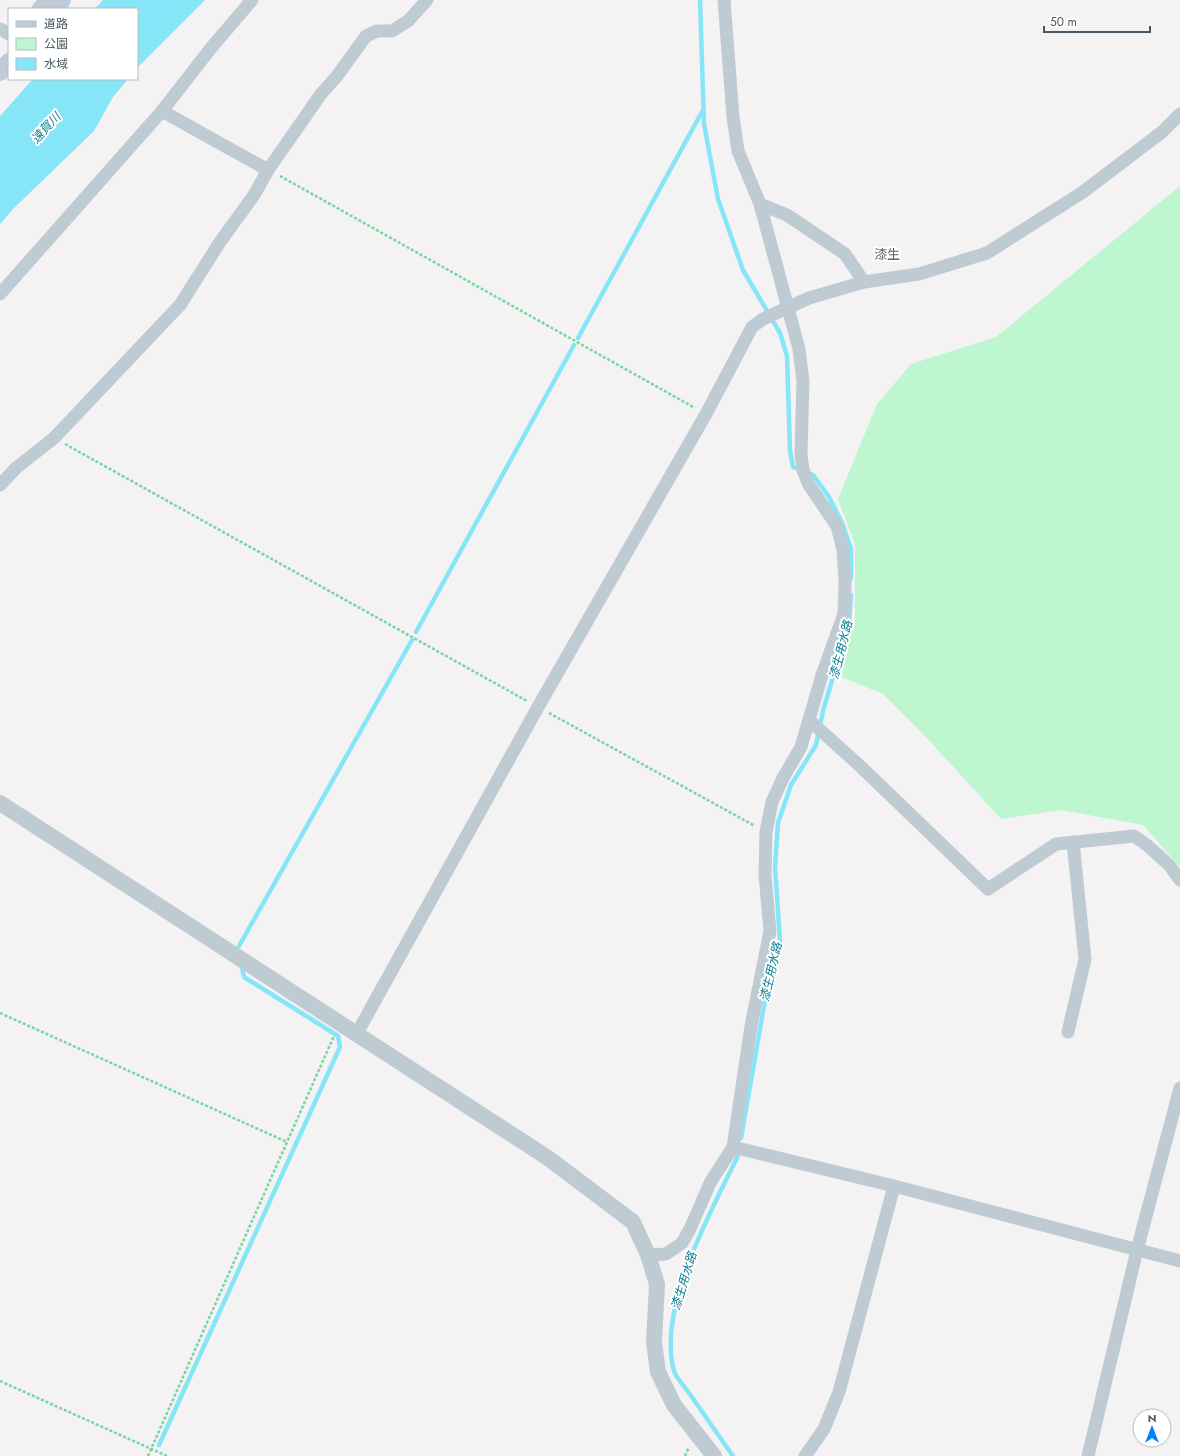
<svg xmlns="http://www.w3.org/2000/svg" width="1180" height="1456" viewBox="0 0 1180 1456" font-family="Jost,'Noto Sans JP',sans-serif">
<style>
.green{fill:#bef6d0}
.water{fill:#86e6f7}
.lines{fill:none;stroke-linecap:round;stroke-linejoin:round}
.stream{stroke:#86e6f7;stroke-width:4.5}
.path{stroke:#71d89f;stroke-width:2.5;stroke-dasharray:3 2;stroke-linecap:butt}
.minor{stroke:#bfcbd3;stroke-width:13}
.tertiary{stroke:#bfcbd3;stroke-width:16}
.secondary{stroke:#bfccd8;stroke-width:18}
.labels{text-anchor:middle;stroke-width:4;stroke-linejoin:round;paint-order:stroke}
.water-label{font-size:12px;font-style:italic;fill:#047d92;stroke:#fff}
.quarter-label{font-size:13px;fill:#5e6369;stroke:#fff}
</style>
<rect width="100%" height="100%" fill="#f5f2f3"/>
<!-- green -->
<polygon class="green" points="1180,186 1180,867 1143,825 1061,810 1001,819 924,735 883,694 837,675 855,623 855,544 838,499 877,404 911,364 996,337"/>
<!-- water -->
<g class="water">
<polygon points="103,0 205,0 137,68 137,9 95,9"/>
<polygon points="33,79 128,79 113,97 94,131 14,208 0,224 0,116"/>
</g>
<g class="lines">
<!-- stream -->
<g class="stream">
<polyline points="700,0 704,124 718,199 743,270 780,333 787,356 790,450 793,467 801,470"/>
<polyline points="578,338 703,110"/>
<polyline points="808,473 813,475 829,497 842,523 851,549 851,578"/>
<polyline points="416,632 574,345"/>
<polyline points="239,946 412,640"/>
<polyline points="741,1138 765,1000 780,941 775,867 778,823 791,785 816,745 823,711 849,623 851,595"/>
<polyline points="159,1445 340,1047 338,1036 244,977 242,968"/>
<path d="M 733,1456 C 718,1435 704,1414 689,1393 C 685,1387 676,1378 674,1371 C 657,1308 710,1213 737,1158 L 739,1149"/>
</g>
<!-- path -->
<g class="path">
<polyline points="280,176 695,408"/>
<polyline points="65,444 527,701"/>
<polyline points="549,713 755,826"/>
<polyline points="0,1013 287,1142"/>
<polyline points="0,1381 167,1456"/>
<polyline points="148,1456 334,1036"/>
<polyline points="685,1456 689,1447"/>
</g>
<!-- minor -->
<g class="minor">
<polyline points="38,9 45,0"/>
<polyline points="0,29 9,34"/>
<polyline points="162,111 268,170"/>
<polyline points="760,204 787,215 845,254 864,282"/>
<polyline points="0,294 162,111 211,48 252,0"/>
<polyline points="0,485 16,468 54,438 180,305 220,242 254,195 268,170 321,94 337,76 366,36 377,31 392,31 408,21 427,0"/>
<polyline points="809,720 859,765 988,889 1056,844 1134,836 1147,845 1169,865 1180,880"/>
<polyline points="1068,1032 1085,959 1073,842"/>
<polyline points="356,1035 538,707 706,414 752,327 763,319 809,298 864,282 919,274 987,253 1083,192 1162,132 1180,114"/>
<polyline points="733,1147 894,1186 1180,1261"/>
<polyline points="648,1255 666,1254 682,1243 690,1229 710,1183 733,1147 751,1026 770,931 765,875 766,832 772,802 783,778 801,747 822,675 844,614 845,582 843,550 837,526 809,485 803,470 801,454 803,381 799,349 760,204 738,151 733,117 724,0"/>
<polyline points="805,1456 824,1429 839,1392 894,1186"/>
<polyline points="1088,1456 1137,1250 1180,1088"/>
</g>
<!-- tertiary -->
<polyline class="tertiary" points="0,803 548,1158 633,1222 648,1255 657,1284 654,1342 658,1372 674,1405 714,1456"/>
<!-- secondary -->
<g class="secondary">
<polyline points="55,9 62,0"/>
<polyline points="0,72 9,62"/>
</g>
</g>
<g class="labels">
<!-- water labels -->
<g class="water-label">
<text transform="translate(46 128) rotate(-47)" y="4">遠賀川</text>
<text transform="translate(841 650) rotate(-76)" y="4">漆生用水路</text>
<text transform="translate(771 972) rotate(-77)" y="4">漆生用水路</text>
<text transform="translate(684 1281) rotate(-73)" y="4">漆生用水路</text>
</g>
<!-- quarter labels -->
<g class="quarter-label">
<text x="887" y="259">漆生</text>
</g>
</g>
<!-- legend -->
<rect x="8" y="8" width="130" height="72" fill="#ffffff" stroke="#b5bcc1"/>
<rect x="16" y="21" width="20" height="6" fill="#bfccd8" stroke="#b5bcc1"/>
<text x="44" y="28" font-size="12" fill="#475863">道路</text>
<rect x="16" y="38" width="20" height="12" fill="#bef6d0" stroke="#b5bcc1"/>
<text x="44" y="48" font-size="12" fill="#475863">公園</text>
<rect x="16" y="58" width="20" height="12" fill="#86e6f7" stroke="#b5bcc1"/>
<text x="44" y="68" font-size="12" fill="#475863">水域</text>
<!-- north arrow -->
<g transform="translate(1152 1428)"><circle r="19" fill="#ffffff" stroke="#b5bcc1"/>
<path d="M0-3L7 15L0 10L-7 15Z" fill="#057ffd"/>
<text y="-6" font-size="11" font-weight="bold" text-anchor="middle" fill="#475863">N</text>
</g>
<!-- scale -->
<path d="M1044 26v6h106v-6" fill="none" stroke="#475863" stroke-width="2"/>
<text x="1050" y="26" font-size="12" fill="#475863" stroke="#ffffff" stroke-width="3" paint-order="stroke">50 m</text>
</svg>
